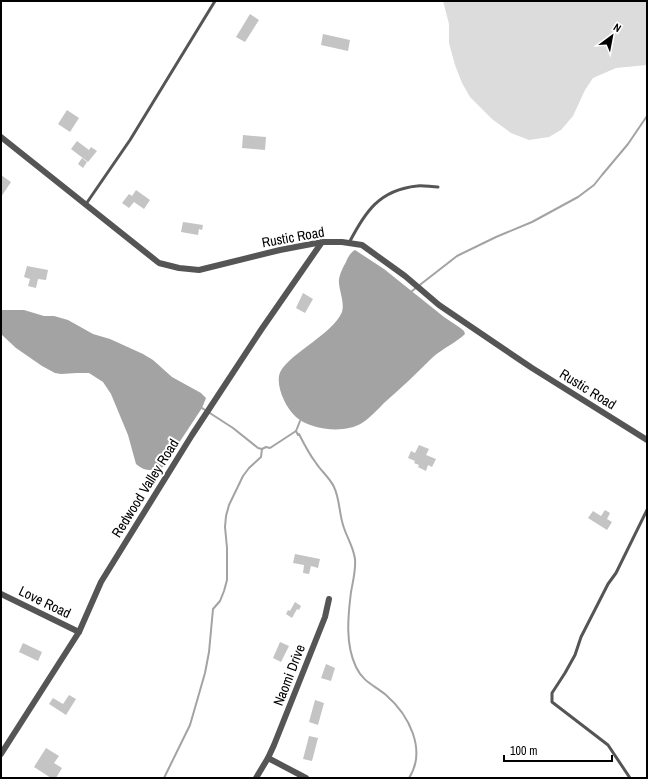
<svg xmlns="http://www.w3.org/2000/svg" width="648" height="779" viewBox="0 0 648 779" font-family="'Archivo Narrow',sans-serif">
<style>
.green{fill:#dcdcdc}
.water{fill:#a3a3a3}
.lines{fill:none;stroke-linecap:round;stroke-linejoin:round}
.stream{stroke:#a3a3a3;stroke-width:2}
.building{fill:#c4c4c4}
.service{stroke:#555;stroke-width:3}
.minor{stroke:#555;stroke-width:6}
.labels{text-anchor:middle;stroke-width:4;stroke-linejoin:round;paint-order:stroke}
.street-label{font-size:14px;fill:#000;stroke:#fff}
</style>
<rect width="100%" height="100%" fill="#fff"/>
<!-- green -->
<polygon class="green" points="443,1 647,1 647,65 616,68 593,78 585,90 573,116 561,130 549,137 529,140 511,133 492,119 470,97 462,83 455,65 449,43 449,24"/>
<!-- water -->
<g class="water">
<path d="M 355,250 L 384,269 L 444,317 L 459,327 L 464,331 L 465,334 C 457,342 442,349 433,357 C 417,373 401,388 384,403 C 377,410 370,418 362,423 C 345,434 310,430 296,417 C 286,408 277,389 279,376 C 282,357 333,335 342,312 C 345,301 338,289 339,279 C 340,273 343,267 346,262 C 348,257 351,252 355,250 Z"/>
<path d="M 1,310 L 24,310 L 44,316 L 54,316 L 68,320 L 93,334 L 110,339 L 143,354 L 153,360 L 172,377 L 201,393 L 206,398 L 202,408 L 163,467 C 153,471 145,472 136,464 L 128,435 L 111,394 L 103,382 L 89,373 L 77,373 L 61,374 L 55,373 L 42,366 L 16,348 L 1,334 Z"/>
</g>
<g class="lines">
<!-- stream -->
<g class="stream">
<polyline points="412,291 457,256 496,237 532,222 578,197 594,185 602,175 628,144 647,116"/>
<polyline points="202,408 233,428 258,448 262,449 266,447 270,448 296,431 300,421"/>
<path d="M 296,431 L 298,435 L 299,434 C 304,444 309,454 316,463 C 321,471 330,478 334,487 C 340,499 339,515 344,528 C 348,540 353,546 355,559 C 356,570 353,581 351,592 C 348,616 345,644 356,667 C 363,682 374,685 386,695 C 409,715 427,750 409,778"/>
<polyline points="164,778 190,725 205,673 209,652 213,609 220,601 224,591 227,580 227,548 225,527 226,516 229,505 243,476 249,468 261,457 262,449"/>
</g>
</g>
<!-- building -->
<g class="building">
<polygon points="250,14 259,20 245,42 236,37"/>
<polygon points="323,34 350,40 348,51 321,45"/>
<polygon points="67,110 79,118 70,132 58,124"/>
<polygon points="243,135 266,137 265,150 242,148"/>
<polygon points="77,141 89,150 91,147 97,151 88,162 71,149"/>
<polygon points="82,158 87,162 83,168 78,164"/>
<polygon points="1,175 11,182 1,197"/>
<polygon points="136,190 150,200 144,209 134,202 129,208 122,203 129,194 132,196"/>
<polygon points="183,222 203,225 202,230 199,229 198,235 181,232"/>
<polygon points="27,266 48,270 46,280 38,279 36,288 28,286 30,279 24,277"/>
<polygon points="303,293 313,299 305,313 296,308"/>
<polygon points="419,445 429,449 426,455 436,459 432,467 428,465 426,471 418,467 419,465 414,463 415,461 408,458 411,451 415,453"/>
<polygon points="605,510 610,513 607,519 612,522 607,530 588,518 593,511 601,516"/>
<polygon points="295,554 320,559 318,568 311,566 309,574 303,573 304,565 293,563"/>
<polygon points="295,602 301,606 299,610 297,609 292,618 286,614 288,610 290,611"/>
<polygon points="280,642 289,646 281,662 273,658"/>
<polygon points="23,643 42,652 38,661 19,652"/>
<polygon points="326,664 335,668 331,681 321,678"/>
<polygon points="69,695 76,699 66,715 49,704 53,698 63,704"/>
<polygon points="315,700 324,703 318,725 309,722"/>
<polygon points="309,736 318,738 312,761 303,759"/>
<polygon points="46,748 59,756 54,763 62,768 56,778 51,778 34,767"/>
</g>
<g class="lines">
<!-- service -->
<g class="service">
<polyline points="86,204 130,140 215,1"/>
<path d="M 349,243 C 365,212 379,190 417,186 C 423,185 431,187 438,187"/>
<polyline points="630,778 608,745 552,702 552,693 565,673 575,655 581,637 608,584 616,573 647,510"/>
</g>
<!-- minor -->
<g class="minor">
<polyline points="1,137 159,263 179,268 199,270 280,250 322,242 342,242 362,245 405,276 439,305 495,343 532,368 647,440"/>
<polyline points="1,594 79,632"/>
<polyline points="1,754 79,632 101,582 192,435 261,330 322,242"/>
<polyline points="268,758 306,778"/>
<polyline points="256,778 268,758 274,745 325,617 329,599"/>
</g>
</g>
<g class="labels">
<!-- street labels -->
<g class="street-label">
<text transform="translate(293 237) rotate(-10)" y="5">Rustic Road</text>
<text transform="translate(588 389) rotate(32)" y="5">Rustic Road</text>
<text transform="translate(145 488) rotate(-58)" y="5">Redwood Valley Road</text>
<text transform="translate(45 602) rotate(26)" y="5">Love Road</text>
<text transform="translate(289 675) rotate(-69)" y="5">Naomi Drive</text>
</g>
</g>
<!-- border -->
<rect width="648" height="779" fill="none" stroke="#000000" stroke-width="4"/>
<!-- north arrow -->
<g transform="translate(612 36) rotate(32)" stroke="#ffffff" stroke-width="3" paint-order="stroke">
<path d="M0-3L7 15L0 10L-7 15Z" fill="#000000"/>
<text y="-6" font-size="11" font-weight="bold" text-anchor="middle" fill="#000000">N</text>
</g>
<!-- scale -->
<path d="M504 755v6h108v-6" fill="none" stroke="#000000" stroke-width="2"/>
<text x="510" y="755" font-size="12" fill="#000000" stroke="#ffffff" stroke-width="3" paint-order="stroke">100 m</text>
</svg>
